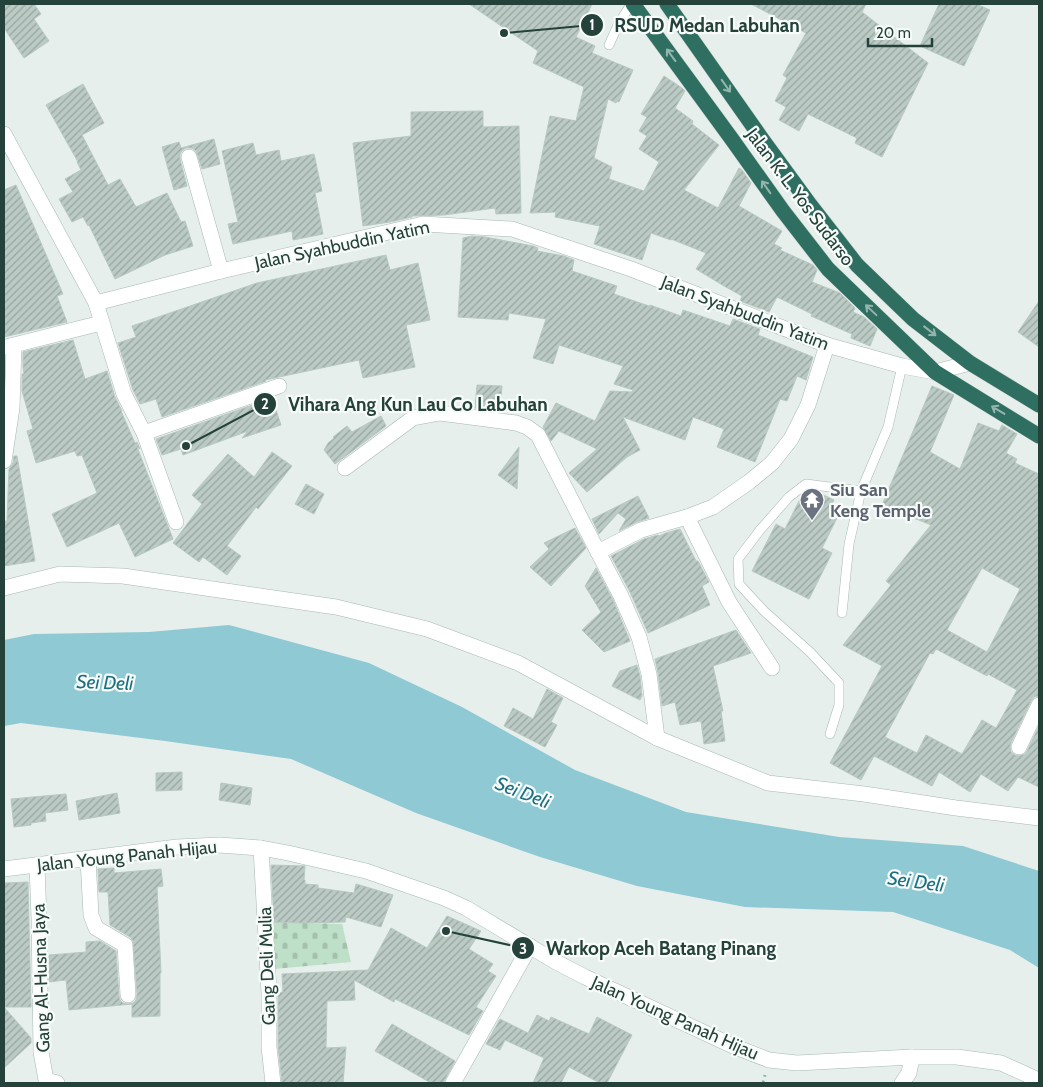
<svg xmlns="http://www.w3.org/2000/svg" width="1043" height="1087" viewBox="0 0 1043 1087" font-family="Cabin,sans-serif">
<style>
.cemetery{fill:url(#cemetery-stones)}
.water{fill:#8ec9d4}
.building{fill:url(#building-hatch);stroke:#b8c9c2;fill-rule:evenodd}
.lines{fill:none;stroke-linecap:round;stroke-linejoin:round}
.lane-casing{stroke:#a8b8b2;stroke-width:10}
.street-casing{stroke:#a8b8b2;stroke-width:16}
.secondary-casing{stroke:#a4bbb3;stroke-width:16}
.highway-casing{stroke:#c2cac8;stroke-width:16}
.path{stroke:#86b3a5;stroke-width:3;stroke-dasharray:2.5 4;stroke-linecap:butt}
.lane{stroke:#fff;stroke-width:9}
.street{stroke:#fff;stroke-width:15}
.secondary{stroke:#fff;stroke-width:15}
.highway{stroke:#2f6f62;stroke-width:15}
.oneway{stroke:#93b5ae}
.labels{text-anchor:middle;stroke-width:4.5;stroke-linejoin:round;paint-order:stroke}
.street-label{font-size:18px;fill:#24423a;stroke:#f7fbf9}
.worship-label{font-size:18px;font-weight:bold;fill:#5b616d;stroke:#f7fbf9;text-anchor:start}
.water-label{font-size:19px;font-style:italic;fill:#1c6f80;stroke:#f7fbf9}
.leader{fill:none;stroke:#24423a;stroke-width:2}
.callout-dot{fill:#24423a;stroke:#f7fbf9;stroke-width:2}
.mark-label{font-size:15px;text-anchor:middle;font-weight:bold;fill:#fff}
.callout-label{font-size:19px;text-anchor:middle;font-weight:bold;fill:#24423a;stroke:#f7fbf9;stroke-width:4.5;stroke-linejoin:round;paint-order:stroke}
</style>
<defs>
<pattern id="cemetery-stones" width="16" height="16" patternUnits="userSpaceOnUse" patternTransform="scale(1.25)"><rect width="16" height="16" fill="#bfe0c8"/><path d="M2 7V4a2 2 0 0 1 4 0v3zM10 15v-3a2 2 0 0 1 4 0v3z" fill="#a4c1ad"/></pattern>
<pattern id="building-hatch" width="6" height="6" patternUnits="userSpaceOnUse" patternTransform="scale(1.25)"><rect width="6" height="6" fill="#bbcac4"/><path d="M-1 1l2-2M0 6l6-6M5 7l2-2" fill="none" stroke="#98a6a0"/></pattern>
</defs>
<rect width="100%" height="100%" fill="#e6efeb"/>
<!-- cemetery -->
<polygon class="cemetery" points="271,922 342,924 351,962 274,969"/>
<!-- water -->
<polygon class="water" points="229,625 369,663 462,707 575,770 686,812 839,837 963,846 1039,871 1039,968 1010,950 893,912 745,907 637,886 540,857 416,813 291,759 165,741 21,723 4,726 4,640 34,634 149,632"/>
<!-- building -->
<g class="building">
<polygon points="4,4 34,4 41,14 34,19 49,41 24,58 4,28"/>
<polygon points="469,4 592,4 576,37 595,46 592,53 633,70 619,102 617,101 616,103 608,99 594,158 612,167 609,179 644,191 659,162 639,149 647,136 639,131 647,117 641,114 664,76 682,88 685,91 675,108 693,121 692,124 719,145 684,190 718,208 739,168 742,170 751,183 739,206 782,231 774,244 782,248 780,250 813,265 817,270 812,282 840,293 855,308 853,312 864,317 877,329 870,346 851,338 852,334 811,316 812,314 777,297 769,312 740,301 742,296 724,286 696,269 706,253 671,239 671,240 651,233 642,260 594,244 600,226 555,217 556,212 530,213 550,116 576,121 584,87 533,63 538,51"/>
<polygon points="751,4 866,4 862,12 928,63 882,157 855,143 857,138 808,114 799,131 779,120 786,107 775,101 787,78 783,75 806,33"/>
<polygon points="939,4 976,4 990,10 964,66 920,46"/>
<polygon points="83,84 104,123 82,135 108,185 120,179 136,207 167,193 181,222 185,221 193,246 165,255 115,279 89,225 88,226 83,217 72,222 59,199 73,192 65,179 81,170 77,162 78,162 46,105"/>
<polygon points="483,111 483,127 519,126 521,213 496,214 495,208 444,215 412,216 412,217 390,222 363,226 353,143 411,136 411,112"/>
<polygon points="214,139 220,164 202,169 196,151 192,148 186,148 182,151 180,154 180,159 187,186 174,190 162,147 179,142 181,148"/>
<polygon points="253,143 256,155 279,150 281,161 314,154 322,191 315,193 323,234 293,240 292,231 233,244 228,224 238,222 222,151"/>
<polygon points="16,185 63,294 57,296 67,322 4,337 4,190"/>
<polygon points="472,236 485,237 533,246 538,248 537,251 564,256 574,260 572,271 617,286 614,294 649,306 650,305 681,316 683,310 730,326 733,319 760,329 758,335 813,357 806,380 797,376 787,401 780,399 755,462 717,447 724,429 693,417 685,440 623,417 640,450 627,457 587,492 569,473 597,449 559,431 551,441 543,427 556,403 595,421 610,391 632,392 633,390 614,384 623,366 559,345 553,364 533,358 546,319 509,313 508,320 458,317 463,238"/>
<polygon points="386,255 390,270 418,263 430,320 406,325 415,367 363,378 359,360 265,380 266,381 162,417 156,399 140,404 133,390 118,343 136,337 132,326 257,283"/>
<polygon points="1039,301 1039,347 1018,332"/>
<polygon points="73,340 85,379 107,371 115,397 122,411 121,411 135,443 137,442 140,449 137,447 173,539 135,557 119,523 67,547 52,514 97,493 82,455 77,456 75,451 36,463 27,431 33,429 22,391 22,374 24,374 23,367 23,352"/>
<polygon points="477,385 502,386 500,411 475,408"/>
<path d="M 932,386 L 954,395 L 930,452 L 960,469 L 978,423 L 999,431 L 1002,425 L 1017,434 L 1006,453 L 1017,459 L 1015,463 L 1039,474 L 1039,696 L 1034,697 L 1031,701 L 1011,743 L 1010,747 L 1011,752 L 1015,755 L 1019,756 L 1025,754 L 1027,751 L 1039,726 L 1039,787 L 1018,777 L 1008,791 L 981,774 L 970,792 L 939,772 L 932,786 L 874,756 L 861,780 L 830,763 L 882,666 L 843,645 L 891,585 L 886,581 L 931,525 L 882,505 ZM 982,568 L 1020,589 L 987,652 L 947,630 ZM 936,649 L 987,676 L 988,674 L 1017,690 L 996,728 L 982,720 L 962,754 L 926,735 L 917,753 L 885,737 L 930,653 L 933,654 Z"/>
<polygon points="272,398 281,425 242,438 248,431 183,455 181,449 162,455 156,439"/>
<polygon points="381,416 386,426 335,464 324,450 328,443 334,438 333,437 347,426 352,432"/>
<polygon points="519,447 517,489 498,475"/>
<polygon points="272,452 292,466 258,509 256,507 227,546 241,556 227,575 203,557 199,562 173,543 202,504 192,495 228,454 254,477"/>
<polygon points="14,456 17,456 35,561 4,566 4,521 7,521 9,469 13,463"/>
<polygon points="306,484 324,494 314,514 295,504"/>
<polygon points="817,492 834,500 828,511 838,516 822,548 832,553 809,599 752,571 776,524 785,529 801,497 811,503"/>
<polygon points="638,496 649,518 637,522 619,531 626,519 618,513 599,534 592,519"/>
<polygon points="575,528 586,548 551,586 530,567 549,549 544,543"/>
<polygon points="680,529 696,561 698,561 709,582 702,586 710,605 648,633 630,592 611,556 644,539 658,535 659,536 666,533"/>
<polygon points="596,568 613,600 630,641 604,652 582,630 601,612 585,586"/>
<polygon points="736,630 751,653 713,666 723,711 721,711 725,741 704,744 701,721 680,725 675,702 662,706 658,673 655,659"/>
<polygon points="637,665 640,676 642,696 640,700 612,686 620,671"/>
<polygon points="547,689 563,698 551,722 557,725 545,747 504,726 513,708 533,719"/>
<polygon points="182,772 182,790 156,791 156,773"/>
<polygon points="221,783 252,788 250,805 219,800"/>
<polygon points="117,793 120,813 79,820 76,801"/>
<polygon points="66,794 68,810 45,813 46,821 31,823 31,825 14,827 11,799"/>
<polygon points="271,865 305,866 304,880 305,880 305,884 318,885 318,888 354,893 356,884 393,895 381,927 346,917 345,922 301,923 274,922"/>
<polygon points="114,868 114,873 161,869 163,886 157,887 161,973 160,973 160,1016 132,1017 132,1004 69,1010 66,980 49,982 49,955 86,952 86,942 100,941 116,951 119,996 120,1000 123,1003 128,1004 133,1003 136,1000 137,994 133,941 130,937 110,925 108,892 99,892 98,869"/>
<polygon points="28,882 31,1007 4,1007 31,1038 31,1043 4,1068 4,883"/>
<polygon points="447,916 481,931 469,949 493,964 488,971 496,976 476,1007 483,1011 469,1035 395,999 394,1002 354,980 355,1000 327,1001 326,1048 346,1047 343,1083 282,1083 278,1046 278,993 283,992 282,974 368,970 391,928 427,948"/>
<polygon points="537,1015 549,1021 551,1017 589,1034 597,1017 632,1035 607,1083 600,1083 569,1067 561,1083 533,1083 544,1058 505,1040 500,1050 486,1044 500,1019 528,1033"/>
<polygon points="392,1024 455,1061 443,1083 431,1083 375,1051"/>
</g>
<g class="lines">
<defs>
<g id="lane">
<polyline points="609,45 618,25 631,4"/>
<polyline points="842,613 849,544 861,491 888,427 902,366"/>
<polyline points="830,734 839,705 839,683 810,652 764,611 739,584 738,559 760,530 789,497 806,484 861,491"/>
</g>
<g id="street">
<polyline points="4,134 96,303 221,271 423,224 512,229 631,269 827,345 902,366 935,372 970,363"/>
<polyline points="189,157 221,271"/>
<polyline points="96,303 124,394 144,433 176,522"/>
<polyline points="6,347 101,323"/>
<polyline points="144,433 279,386"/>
<polyline points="4,461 12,408 14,346"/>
<polyline points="345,468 413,418 440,413 516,423 527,427 538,435 598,552 641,530 687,517 713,507 749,482 772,463 791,439 808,405 827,345"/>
<polyline points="687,517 729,602 772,668"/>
<polyline points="598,552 621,596 639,637 649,674 657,738"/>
<polyline points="4,588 60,574 123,576 336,607 427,629 518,663 657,738 768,783 864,794 956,808 1039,818"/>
<polyline points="1019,747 1039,705"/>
<polyline points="261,848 269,993 269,1047 273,1083"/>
<polyline points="88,859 91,915 96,928 125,945 128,995"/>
<polyline points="37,865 39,918 41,1052 46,1080 57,1083"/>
<polyline points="453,1083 530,946"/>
<polyline points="902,1083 909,1073 912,1057"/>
</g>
<polyline id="secondary" points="4,869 177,847 219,845 261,848 288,853 366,871 444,898 466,908 556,962 585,977 733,1046 769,1060 797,1063 912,1057 957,1057 1001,1063 1034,1078 1039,1082"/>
<g id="highway">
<polyline points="633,4 731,138 783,211 828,269 935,372 1039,436"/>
<polyline points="667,4 762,139 808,202 857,265 913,319 970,363 1039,405"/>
</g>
</defs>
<!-- lane casing -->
<use href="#lane" class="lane-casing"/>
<!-- street casing -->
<use href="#street" class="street-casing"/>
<!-- secondary casing -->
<use href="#secondary" class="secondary-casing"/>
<!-- highway casing -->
<use href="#highway" class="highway-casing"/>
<!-- path -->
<polyline class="path" points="763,1083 765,1075"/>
<!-- lane -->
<use href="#lane" class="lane"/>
<!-- street -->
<use href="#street" class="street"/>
<!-- secondary -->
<use href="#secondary" class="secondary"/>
<!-- highway -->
<use href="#highway" class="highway"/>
</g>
<!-- one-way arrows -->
<defs><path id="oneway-shaft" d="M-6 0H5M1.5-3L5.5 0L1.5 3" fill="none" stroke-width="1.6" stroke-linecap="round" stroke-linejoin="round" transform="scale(1.25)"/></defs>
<g class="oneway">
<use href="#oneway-shaft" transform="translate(671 55) rotate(-126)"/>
<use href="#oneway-shaft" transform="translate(726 86) rotate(55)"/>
<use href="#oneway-shaft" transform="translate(766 187) rotate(-125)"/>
<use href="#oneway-shaft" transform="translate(871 310) rotate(-137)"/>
<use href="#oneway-shaft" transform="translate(930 331) rotate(38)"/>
<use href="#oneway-shaft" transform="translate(998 410) rotate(-149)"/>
</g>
<!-- icons -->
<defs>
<symbol id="temple-pin" viewBox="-11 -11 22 30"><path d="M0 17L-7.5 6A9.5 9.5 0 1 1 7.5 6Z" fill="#6b7280" stroke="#f7fbf9"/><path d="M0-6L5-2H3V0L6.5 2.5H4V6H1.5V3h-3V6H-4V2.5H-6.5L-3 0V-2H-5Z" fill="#fff"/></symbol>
</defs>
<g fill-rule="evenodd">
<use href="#temple-pin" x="798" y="486" width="28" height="38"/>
</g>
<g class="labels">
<!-- street labels -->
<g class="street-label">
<text transform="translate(800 197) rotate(53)" y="6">Jalan K. L. Yos Sudarso</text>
<text transform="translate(342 245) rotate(-12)" y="6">Jalan Syahbuddin Yatim</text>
<text transform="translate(745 313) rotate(21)" y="6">Jalan Syahbuddin Yatim</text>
<text transform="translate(127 856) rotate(-6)" y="6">Jalan Young Panah Hijau</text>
<text transform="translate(267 966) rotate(-92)" y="6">Gang Deli Mulia</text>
<text transform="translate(41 978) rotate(-92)" y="6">Gang Al-Husna Jaya</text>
<text transform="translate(675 1018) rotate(24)" y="6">Jalan Young Panah Hijau</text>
</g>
<!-- worship labels -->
<g class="worship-label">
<text x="830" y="496">Siu San<tspan x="830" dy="21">Keng Temple</tspan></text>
</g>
<!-- water labels -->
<g class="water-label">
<text transform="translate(105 682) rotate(2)" y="7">Sei Deli</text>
<text transform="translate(523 792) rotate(21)" y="7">Sei Deli</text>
<text transform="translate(916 881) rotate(8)" y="7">Sei Deli</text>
</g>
</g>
<!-- callouts -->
<path class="leader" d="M504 33L592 25M186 446L265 404M446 931L523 948"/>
<g class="callout-dot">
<circle cx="504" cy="33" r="5"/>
<circle cx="186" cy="446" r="5"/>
<circle cx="446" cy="931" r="5"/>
<circle cx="592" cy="25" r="12"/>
<circle cx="265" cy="404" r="12"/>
<circle cx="523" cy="948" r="12"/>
</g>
<g class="mark-label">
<text x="592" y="30">1</text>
<text x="265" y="409">2</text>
<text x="523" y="954">3</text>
</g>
<g class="callout-label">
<text x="707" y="32">RSUD Medan Labuhan</text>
<text x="418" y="411">Vihara Ang Kun Lau Co Labuhan</text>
<text x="661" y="955">Warkop Aceh Batang Pinang</text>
</g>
<!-- border -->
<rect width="1043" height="1087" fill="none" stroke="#24423a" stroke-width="10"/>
<!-- scale -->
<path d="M868 38v8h64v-8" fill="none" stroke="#24423a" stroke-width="2.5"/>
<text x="876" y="38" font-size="15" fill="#24423a" stroke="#f7fbf9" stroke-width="4" paint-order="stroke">20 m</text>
</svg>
